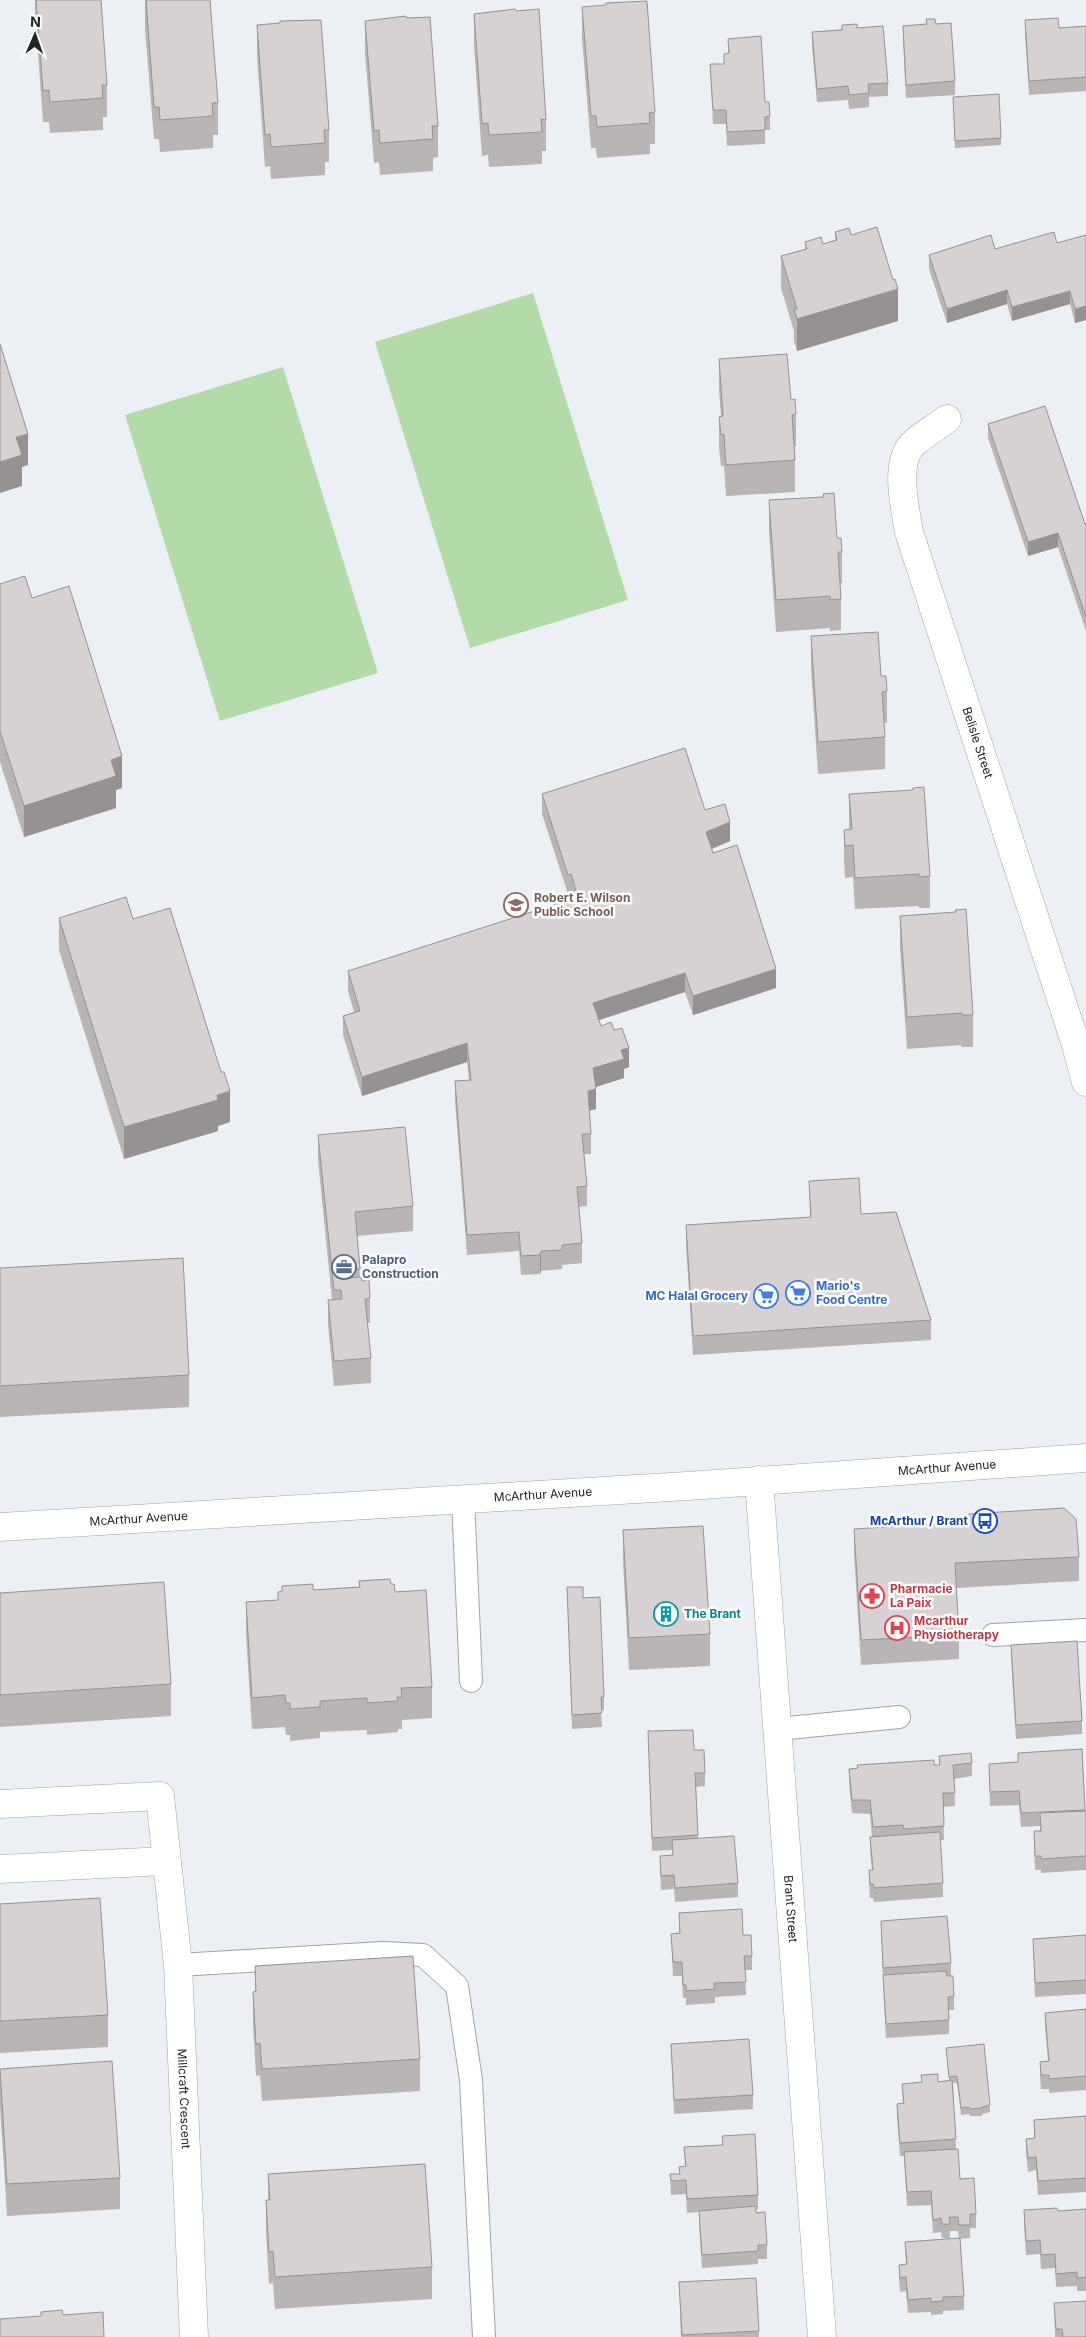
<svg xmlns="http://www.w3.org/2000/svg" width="1086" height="2337" viewBox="0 0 1086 2337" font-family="Inter,sans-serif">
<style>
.green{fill:#b3dba9}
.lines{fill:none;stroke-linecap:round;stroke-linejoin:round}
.lane-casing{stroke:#a0a3a8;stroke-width:24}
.street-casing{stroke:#a0a3a8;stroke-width:29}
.secondary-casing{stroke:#a0a3a8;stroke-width:29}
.lane{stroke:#fff;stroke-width:22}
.street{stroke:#fff;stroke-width:28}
.secondary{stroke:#fff;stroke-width:28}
.wall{fill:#b9b4b5}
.shaded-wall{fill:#969294}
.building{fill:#d7d1d3;stroke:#969294}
.labels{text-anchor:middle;stroke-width:5;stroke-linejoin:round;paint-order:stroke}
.street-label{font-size:12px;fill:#222325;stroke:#fbfcfe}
.education-label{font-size:12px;font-weight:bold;fill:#785e54;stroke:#fbfcfe;text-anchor:start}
.service-label{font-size:12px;font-weight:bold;fill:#4e5e75;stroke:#fbfcfe;text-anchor:start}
.shop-label{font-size:12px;font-weight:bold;fill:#366cbe;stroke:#fbfcfe;text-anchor:start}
.transit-label{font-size:12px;font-weight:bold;fill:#164399;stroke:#fbfcfe;text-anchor:end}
.health-label{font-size:12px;font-weight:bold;fill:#be3a42;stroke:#fbfcfe;text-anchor:start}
.culture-label{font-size:12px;font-weight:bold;fill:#0d838f;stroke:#fbfcfe;text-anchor:start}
</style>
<rect width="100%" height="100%" fill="#eceff4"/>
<!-- green -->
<g class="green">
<polygon points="533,293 628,600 470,648 375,342"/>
<polygon points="283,367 378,673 220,721 125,415"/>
</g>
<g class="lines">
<defs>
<g id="lane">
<polyline points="463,1499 471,1681"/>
<polyline points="993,1635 1086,1630"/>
<polyline points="778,1729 899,1717"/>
<polyline points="178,1965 383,1953 423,1955 457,1986 471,2080 484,2337"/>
</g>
<g id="street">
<path id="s1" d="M 947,419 C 937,427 925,433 915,442 C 893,460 905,507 909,532 L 1076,1045 L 1086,1082"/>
<path id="s2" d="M 0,1804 L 160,1796 L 178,1965 L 194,2337"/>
<polyline points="0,1869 166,1861"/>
</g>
<g id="secondary">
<path id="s3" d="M 759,1480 L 822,2337"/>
<path id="s4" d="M 0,1527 L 687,1486 L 1086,1458"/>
</g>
</defs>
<!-- lane casing -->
<use href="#lane" class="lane-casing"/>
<!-- street casing -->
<use href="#street" class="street-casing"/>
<!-- secondary casing -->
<use href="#secondary" class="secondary-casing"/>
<!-- lane -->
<use href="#lane" class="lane"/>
<!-- street -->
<use href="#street" class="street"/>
<!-- secondary -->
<use href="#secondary" class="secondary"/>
</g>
<!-- wall -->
<g class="wall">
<polygon points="35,0 101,0 107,85 107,117 103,117 103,130 50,133 49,122 43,122 35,12"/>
<polygon points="145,0 218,103 218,135 213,135 213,148 160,152 159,139 154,139 145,29"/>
<polygon points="582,7 655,112 655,144 650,144 650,154 597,158 596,148 591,148 582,38"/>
<polygon points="474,14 546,120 546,151 542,151 542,164 489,167 488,155 482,156 474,45"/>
<polygon points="1025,20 1059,28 1086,26 1086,91 1029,95 1025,34"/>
<polygon points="365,21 438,126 438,157 433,158 433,171 380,175 379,162 374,163 365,53"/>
<polygon points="926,24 936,24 955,81 955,95 906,98 903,40 903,26"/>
<polygon points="257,25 329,130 329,162 325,162 325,175 271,179 270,166 265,167 257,56"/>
<polygon points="857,28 888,83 888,96 869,97 869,107 849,109 848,100 817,102 812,46 812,32"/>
<polygon points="728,39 765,102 770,116 770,130 765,130 765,144 727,146 726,124 713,124 710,64 724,64 724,54 728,53"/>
<polygon points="953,97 1001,138 1001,145 955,148"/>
<polygon points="835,232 851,235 898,321 797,351 794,341 794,331 781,288 781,256 805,249 805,242 823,244 835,240"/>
<polygon points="1086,235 1086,320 1075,323 1070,304 1012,321 1007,304 947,323 929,269 929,255 1057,243"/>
<polygon points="719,359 791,400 796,414 796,446 794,446 795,460 795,492 726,496 724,466 721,466 719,448 719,417 721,416 719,391"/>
<polygon points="988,424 1085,524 1086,523 1086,631 1058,547 1028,556 988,438"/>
<polygon points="823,497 837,538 842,552 842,583 840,584 841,599 841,630 830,631 830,628 776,632 769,532 769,500"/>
<polygon points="0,584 32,598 122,788 116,790 116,808 24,837 0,762"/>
<polygon points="811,636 881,676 887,691 887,723 884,723 885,737 885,769 818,774 811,668"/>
<polygon points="542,794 705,810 730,841 712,849 713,853 776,988 693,1015 685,992 599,1020 601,1026 614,1030 629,1067 624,1069 624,1078 595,1087 596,1109 589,1111 591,1134 591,1154 584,1154 587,1186 587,1206 579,1207 582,1243 582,1263 562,1265 562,1269 541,1271 540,1274 521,1275 519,1251 467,1255 455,1101 455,1081 469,1080 467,1062 362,1096 343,1035 343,1016 354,1012 348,991 348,971 573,899 571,894 568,894 542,814"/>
<polygon points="849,794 930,876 930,908 919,908 919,906 855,909 853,877 845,878 844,861 844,830 849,829"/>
<polygon points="900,916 973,1015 973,1047 961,1047 961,1045 907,1049 900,948"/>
<polygon points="59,918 133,919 230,1122 218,1126 218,1131 124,1159 59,950"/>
<polygon points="318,1135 413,1206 413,1231 357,1236 360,1277 370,1298 370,1323 367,1323 371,1358 371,1383 334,1386 328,1325 328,1300 332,1300 318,1160"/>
<polygon points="809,1181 861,1214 931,1320 931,1340 693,1355 686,1245 686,1225 810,1217"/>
<polygon points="0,1268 189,1375 189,1407 0,1417"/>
<polygon points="854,1529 1079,1557 1079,1581 956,1588 959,1635 959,1659 861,1665 854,1553"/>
<polygon points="623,1530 710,1634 710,1666 629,1670 623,1562"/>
<polygon points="359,1581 391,1584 432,1687 432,1718 402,1720 402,1729 398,1729 398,1732 367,1735 367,1730 320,1732 320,1738 290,1741 290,1735 286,1735 285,1727 252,1729 246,1634 246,1602 278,1600 278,1592 359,1587"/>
<polygon points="567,1587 583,1598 604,1697 604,1710 601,1710 602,1727 572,1729"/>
<polygon points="0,1593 171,1684 171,1716 0,1727"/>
<polygon points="1011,1645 1082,1721 1082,1734 1016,1739 1011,1658"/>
<polygon points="648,1731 694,1750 705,1773 705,1786 696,1787 698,1839 738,1883 738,1897 675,1902 674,1889 661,1890 660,1870 660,1856 672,1855 672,1850 652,1851"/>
<polygon points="1082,1749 1085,1811 1086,1811 1086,1870 1041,1873 1041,1870 1035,1870 1034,1845 1034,1831 1040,1831 1040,1826 1021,1827 1019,1805 990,1806 989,1764 1018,1762 1018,1753"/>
<polygon points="939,1756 972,1763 972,1776 954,1779 955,1806 943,1807 944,1840 940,1840 943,1883 943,1897 874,1902 873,1898 870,1898 869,1884 869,1870 872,1870 870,1850 870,1837 872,1837 870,1814 852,1813 849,1783 849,1769 939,1765"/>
<polygon points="0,1904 108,2015 108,2047 0,2053"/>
<polygon points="679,1913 743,1935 752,1956 752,1970 745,1970 746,1995 715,1997 715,2003 686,2005 686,1998 683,1998 682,1976 673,1976 671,1934 679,1933"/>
<polygon points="881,1921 951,1963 951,1976 954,1996 954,2010 949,2010 949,2034 886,2038 883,1982"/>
<polygon points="1086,1935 1086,1994 1035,1997 1033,1939"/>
<polygon points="255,1966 420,2059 420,2091 262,2101 260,2075 256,2076 253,2024 253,1992 255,1992"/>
<polygon points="1086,2009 1086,2090 1049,2093 1049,2089 1041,2089 1040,2076 1040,2062 1048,2061 1045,2026 1045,2013"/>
<polygon points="671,2044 753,2095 753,2109 674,2114"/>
<polygon points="946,2048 990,2105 990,2112 982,2114 982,2116 970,2116 969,2114 961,2115 957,2083 953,2083 956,2149 960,2179 976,2214 976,2228 970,2228 970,2238 960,2239 964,2296 964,2310 943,2311 943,2314 931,2315 931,2312 908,2313 906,2291 900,2292 899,2279 899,2265 906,2265 905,2242 959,2238 958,2231 950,2231 950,2238 942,2238 941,2232 933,2233 931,2205 907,2206 904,2156 900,2156 897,2117 897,2104 903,2103 902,2084 949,2081"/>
<polygon points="0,2069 120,2178 120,2209 7,2216 0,2106"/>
<polygon points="1086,2116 1086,2192 1038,2195 1036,2170 1028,2172 1026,2153 1026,2139 1034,2138 1034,2120"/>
<polygon points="722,2136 758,2195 758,2209 756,2209 756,2213 767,2245 767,2259 758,2259 758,2264 702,2268 699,2224 699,2212 687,2213 686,2194 671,2195 670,2174 679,2174 679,2167 685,2166 684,2147 722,2145"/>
<polygon points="268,2174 432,2267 432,2299 275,2309 273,2283 269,2284 266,2232 266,2200 268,2200"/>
<polygon points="1086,2209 1086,2291 1077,2291 1077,2286 1056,2287 1055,2268 1041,2269 1040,2254 1026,2255 1024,2224 1024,2210 1058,2211"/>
<polygon points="679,2282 759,2331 759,2337 681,2337"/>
<polygon points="1054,2303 1086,2337 1055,2337"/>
</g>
<!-- shaded-wall -->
<g class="shaded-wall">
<polygon points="898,289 898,321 797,351 797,319"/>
<polygon points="1007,290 1007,304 947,323 947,309"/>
<polygon points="1070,291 1070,304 1012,321 1012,307"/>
<polygon points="1086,306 1086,320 1075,323 1075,309"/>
<polygon points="28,434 28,465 22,467 22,486 0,493 0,462 16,437"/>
<polygon points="1058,533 1058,547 1028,556 1028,542"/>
<polygon points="122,756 122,788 116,790 116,808 24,837 24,806 111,760"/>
<polygon points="730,822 730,841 706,851 706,832"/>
<polygon points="776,969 776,988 693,1015 693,996"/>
<polygon points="685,973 685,992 593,1022 593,1003"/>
<polygon points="467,1043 467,1062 362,1096 362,1077"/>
<polygon points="629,1048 629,1067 624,1069 624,1078 593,1088 593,1068 621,1050"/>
<polygon points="596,1089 596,1109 588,1111 588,1091"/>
<polygon points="230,1091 230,1122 218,1126 218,1131 124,1159 124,1127"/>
<polygon points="541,1251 541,1271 540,1274 540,1255"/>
</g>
<!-- building -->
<g class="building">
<polygon points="36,0 101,0 107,85 102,85 103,98 50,102 49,90 43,91"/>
<polygon points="146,0 210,0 218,103 212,103 213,116 160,120 159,107 154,107"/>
<polygon points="647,1 655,112 649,113 650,123 597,127 596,116 591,116 582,7 606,5 606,3"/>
<polygon points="515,9 516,11 539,9 546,120 541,119 542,132 489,135 488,123 482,124 474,14"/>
<polygon points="406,16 407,18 430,17 438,126 432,126 433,139 380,143 379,130 374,131 365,21"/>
<polygon points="1058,18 1059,28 1086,26 1086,77 1029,81 1025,20"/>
<polygon points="926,19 935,19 936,24 951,23 955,81 906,85 903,26 927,24"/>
<polygon points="321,20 329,130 324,130 325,143 271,147 270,134 265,135 257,25 280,23 280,21"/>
<polygon points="857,24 857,28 883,26 888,83 868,84 869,93 849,95 848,86 817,89 812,32 842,30 842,25"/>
<polygon points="761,36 765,102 769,102 770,116 765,117 765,130 727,132 726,110 713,110 710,64 724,64 724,54 729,53 728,39"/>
<polygon points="999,94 1001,138 955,141 953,97"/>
<polygon points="877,227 893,280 895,279 898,289 797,319 794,309 797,309 781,256 807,249 805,242 821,237 823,244 837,240 835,232 849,228 851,235"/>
<polygon points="1054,232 1057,243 1086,235 1086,306 1075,309 1070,291 1012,307 1007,290 947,309 929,255 991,235 995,249"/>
<polygon points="0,344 28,434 16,437 22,455 0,462"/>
<polygon points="787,354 791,400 795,399 796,414 792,415 795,460 726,465 724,434 721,435 719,417 723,416 719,359"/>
<polygon points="1045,406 1085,524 1086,523 1086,617 1058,533 1028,542 988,424"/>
<polygon points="834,493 837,538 841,538 842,552 838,552 841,599 830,600 830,596 776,600 769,500 824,497 823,494"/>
<polygon points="25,576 32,598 69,586 122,756 111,760 116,776 24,806 0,731 0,584"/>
<polygon points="878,632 881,676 886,676 887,691 882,692 885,737 818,742 811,636"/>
<polygon points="685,748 705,810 725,804 730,822 706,832 713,853 737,845 776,969 693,996 685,973 593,1003 601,1026 611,1022 614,1030 622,1028 629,1048 621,1050 624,1059 593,1068 596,1089 588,1091 591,1134 582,1134 587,1186 577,1187 582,1243 562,1245 562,1250 541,1251 540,1255 521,1256 519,1232 467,1235 455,1081 471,1080 467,1043 362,1077 343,1016 360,1011 348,971 578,897 571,874 568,875 542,794"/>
<polygon points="924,787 930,876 919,877 919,874 855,878 853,845 845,846 844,830 852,829 849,794 913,790 913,788"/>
<polygon points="126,897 133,919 170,908 221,1072 224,1072 230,1091 217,1095 218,1100 124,1127 59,918"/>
<polygon points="966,909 973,1015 961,1015 962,1013 907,1017 900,916 956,912 955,910"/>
<polygon points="405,1127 413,1206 355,1212 360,1269 347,1271 348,1278 361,1277 362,1281 369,1280 370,1298 365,1299 371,1358 334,1361 328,1300 342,1299 341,1290 334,1290 318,1135"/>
<polygon points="859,1178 861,1214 896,1212 931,1320 693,1336 686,1225 811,1217 809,1181"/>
<polygon points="183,1258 189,1375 0,1386 0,1268"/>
<polygon points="1064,1508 1076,1519 1079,1557 955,1563 959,1635 861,1640 854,1529 950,1523 969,1514"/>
<polygon points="703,1526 710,1634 629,1638 623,1530"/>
<polygon points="390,1579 391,1584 394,1584 395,1592 426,1590 432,1687 401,1688 402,1697 397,1697 398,1701 367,1703 367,1698 320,1701 320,1707 290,1709 290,1703 286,1703 285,1695 252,1698 246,1602 278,1600 278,1592 282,1591 282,1586 313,1584 313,1590 360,1587 359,1581"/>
<polygon points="164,1582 171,1684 0,1695 0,1593"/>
<polygon points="567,1587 583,1587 583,1598 600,1597 604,1697 601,1697 602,1713 572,1715"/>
<polygon points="1077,1641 1082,1721 1016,1725 1011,1645"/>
<polygon points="693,1730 694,1750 704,1750 705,1773 695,1773 698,1835 652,1838 648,1731"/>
<polygon points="1082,1749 1085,1810 1021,1813 1019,1791 990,1792 989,1764 1018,1762 1018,1753"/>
<polygon points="971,1753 972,1763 953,1765 955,1793 943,1793 944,1826 904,1829 903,1825 873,1827 870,1800 852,1800 849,1769 858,1768 857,1765 934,1760 934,1765 940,1765 939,1756"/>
<polygon points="1086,1811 1086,1856 1041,1859 1041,1856 1035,1856 1034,1831 1041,1831 1040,1813"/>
<polygon points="940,1832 943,1883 874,1888 873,1884 870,1884 869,1870 873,1870 870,1837"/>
<polygon points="734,1836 738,1883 675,1888 674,1875 661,1876 660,1856 673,1855 672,1840"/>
<polygon points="100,1898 108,2015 0,2021 0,1904"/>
<polygon points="742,1909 743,1935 751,1935 752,1956 744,1956 746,1982 714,1983 715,1989 686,1991 686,1985 683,1985 682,1962 673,1962 671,1934 680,1933 679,1913"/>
<polygon points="947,1916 951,1963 883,1968 881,1921"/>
<polygon points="1086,1935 1086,1980 1035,1983 1033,1939"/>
<polygon points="413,1956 420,2059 262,2069 260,2043 256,2044 253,1992 256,1991 255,1966"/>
<polygon points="946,1971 947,1976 953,1976 954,1996 948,1997 949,2020 886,2024 883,1975"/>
<polygon points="1086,2009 1086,2076 1049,2079 1049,2075 1041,2075 1040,2062 1049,2061 1045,2013"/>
<polygon points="749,2039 753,2095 674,2100 671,2044"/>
<polygon points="984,2044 990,2105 982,2107 982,2108 970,2109 969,2107 961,2108 957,2076 949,2077 946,2048"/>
<polygon points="112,2061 120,2178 7,2184 0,2069"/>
<polygon points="938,2074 938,2082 952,2080 956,2139 900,2143 897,2104 904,2103 902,2084 922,2082 921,2075"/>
<polygon points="1086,2116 1086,2178 1038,2181 1036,2157 1028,2158 1026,2139 1035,2138 1034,2120"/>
<polygon points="755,2134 758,2195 687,2199 686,2180 671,2181 670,2174 680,2174 679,2167 686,2166 684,2147 723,2145 722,2136"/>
<polygon points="958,2149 960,2179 974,2178 976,2214 970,2214 970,2225 959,2225 958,2217 949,2217 950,2224 942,2224 941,2218 933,2220 931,2191 907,2192 904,2152"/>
<polygon points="425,2164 432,2267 275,2277 273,2251 269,2252 266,2200 270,2200 268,2174"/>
<polygon points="756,2206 756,2213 765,2212 767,2245 758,2245 758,2251 702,2255 699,2211"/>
<polygon points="1057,2208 1058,2211 1086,2209 1086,2277 1077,2278 1077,2272 1056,2274 1055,2254 1041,2255 1040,2240 1026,2241 1024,2210"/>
<polygon points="960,2238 964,2296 943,2297 943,2301 931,2302 931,2298 908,2300 906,2277 900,2278 899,2265 907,2264 905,2242"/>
<polygon points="756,2278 759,2331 682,2335 679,2282"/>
<polygon points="1086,2301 1086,2337 1063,2337 1062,2329 1056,2329 1054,2303"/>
<polygon points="62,2310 63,2315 103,2312 104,2337 0,2337 0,2319 41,2316 41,2312"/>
</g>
<!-- icons -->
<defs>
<symbol id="school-ring" viewBox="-11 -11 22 22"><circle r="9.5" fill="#fbfcfe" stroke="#8d6e63" stroke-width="1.5"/><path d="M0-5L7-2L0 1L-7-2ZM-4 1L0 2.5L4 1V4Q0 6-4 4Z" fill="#8d6e63"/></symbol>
<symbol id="office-ring" viewBox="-11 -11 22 22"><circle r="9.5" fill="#fbfcfe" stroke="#5c6f8a" stroke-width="1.5"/><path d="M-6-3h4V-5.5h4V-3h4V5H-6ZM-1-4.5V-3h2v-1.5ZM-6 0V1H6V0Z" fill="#5c6f8a"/></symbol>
<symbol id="supermarket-ring" viewBox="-11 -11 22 22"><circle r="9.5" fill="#fbfcfe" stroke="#3f7fe0" stroke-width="1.5"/><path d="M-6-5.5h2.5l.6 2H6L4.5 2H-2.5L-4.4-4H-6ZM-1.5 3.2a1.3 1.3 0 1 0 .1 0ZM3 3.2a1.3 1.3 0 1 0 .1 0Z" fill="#3f7fe0"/></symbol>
<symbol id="bus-ring" viewBox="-11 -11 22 22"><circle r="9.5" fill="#fbfcfe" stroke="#1a4fb4" stroke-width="1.5"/><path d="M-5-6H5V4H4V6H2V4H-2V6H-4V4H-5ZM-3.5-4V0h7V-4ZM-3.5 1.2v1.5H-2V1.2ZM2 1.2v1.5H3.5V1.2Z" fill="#1a4fb4"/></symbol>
<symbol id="pharmacy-ring" viewBox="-11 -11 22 22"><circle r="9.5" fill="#fbfcfe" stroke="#e0444e" stroke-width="1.5"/><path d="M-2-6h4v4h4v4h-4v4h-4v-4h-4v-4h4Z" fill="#e0444e"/></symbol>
<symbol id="building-ring" viewBox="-11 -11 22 22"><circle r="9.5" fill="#fbfcfe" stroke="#0f9aa8" stroke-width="1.5"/><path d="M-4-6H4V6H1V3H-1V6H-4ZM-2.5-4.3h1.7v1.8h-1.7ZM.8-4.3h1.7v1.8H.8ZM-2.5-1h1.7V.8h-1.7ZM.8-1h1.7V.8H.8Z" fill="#0f9aa8"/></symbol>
<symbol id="hospital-ring" viewBox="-11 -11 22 22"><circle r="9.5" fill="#fbfcfe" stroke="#e0444e" stroke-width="1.5"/><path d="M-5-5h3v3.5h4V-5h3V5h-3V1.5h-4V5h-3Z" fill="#e0444e"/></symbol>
</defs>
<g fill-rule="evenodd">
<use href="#school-ring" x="502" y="891" width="28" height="28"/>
<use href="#office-ring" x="330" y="1253" width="28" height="28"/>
<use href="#supermarket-ring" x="784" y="1279" width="28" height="28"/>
<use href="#supermarket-ring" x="752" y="1282" width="28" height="28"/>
<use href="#bus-ring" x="971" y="1507" width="28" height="28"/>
<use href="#pharmacy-ring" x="858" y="1582" width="28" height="28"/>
<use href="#building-ring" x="652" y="1600" width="28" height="28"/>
<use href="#hospital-ring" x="883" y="1614" width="28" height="28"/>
</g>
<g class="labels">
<!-- street labels -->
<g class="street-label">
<text dy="4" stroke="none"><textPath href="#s1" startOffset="355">Belisle Street</textPath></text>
<text dy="4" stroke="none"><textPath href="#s4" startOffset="949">McArthur Avenue</textPath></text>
<text dy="4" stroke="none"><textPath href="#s4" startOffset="544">McArthur Avenue</textPath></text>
<text dy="4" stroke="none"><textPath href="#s4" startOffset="139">McArthur Avenue</textPath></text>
<text dy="4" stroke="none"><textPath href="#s3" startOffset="430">Brant Street</textPath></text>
<text dy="4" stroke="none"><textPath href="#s2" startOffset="464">Millcraft Crescent</textPath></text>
</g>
<!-- education labels -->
<g class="education-label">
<text x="534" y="902">Robert E. Wilson<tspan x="534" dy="14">Public School</tspan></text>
</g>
<!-- service labels -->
<g class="service-label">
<text x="362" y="1264">Palapro<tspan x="362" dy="14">Construction</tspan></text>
</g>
<!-- shop labels -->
<g class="shop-label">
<text x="816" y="1290">Mario's<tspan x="816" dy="14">Food Centre</tspan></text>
<text x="748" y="1300" text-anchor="end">MC Halal Grocery</text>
</g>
<!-- transit labels -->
<g class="transit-label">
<text x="968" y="1525">McArthur / Brant</text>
</g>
<!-- health labels -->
<g class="health-label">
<text x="890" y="1593">Pharmacie<tspan x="890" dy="14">La Paix</tspan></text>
<text x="914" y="1625">Mcarthur<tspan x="914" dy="14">Physiotherapy</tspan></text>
</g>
<!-- culture labels -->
<g class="culture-label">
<text x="684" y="1618">The Brant</text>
</g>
</g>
<!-- north arrow -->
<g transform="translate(35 35) rotate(2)" stroke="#fbfcfe" stroke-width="4" paint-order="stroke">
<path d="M0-4L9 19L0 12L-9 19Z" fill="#222325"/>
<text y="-8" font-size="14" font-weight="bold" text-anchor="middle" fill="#222325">N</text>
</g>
</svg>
